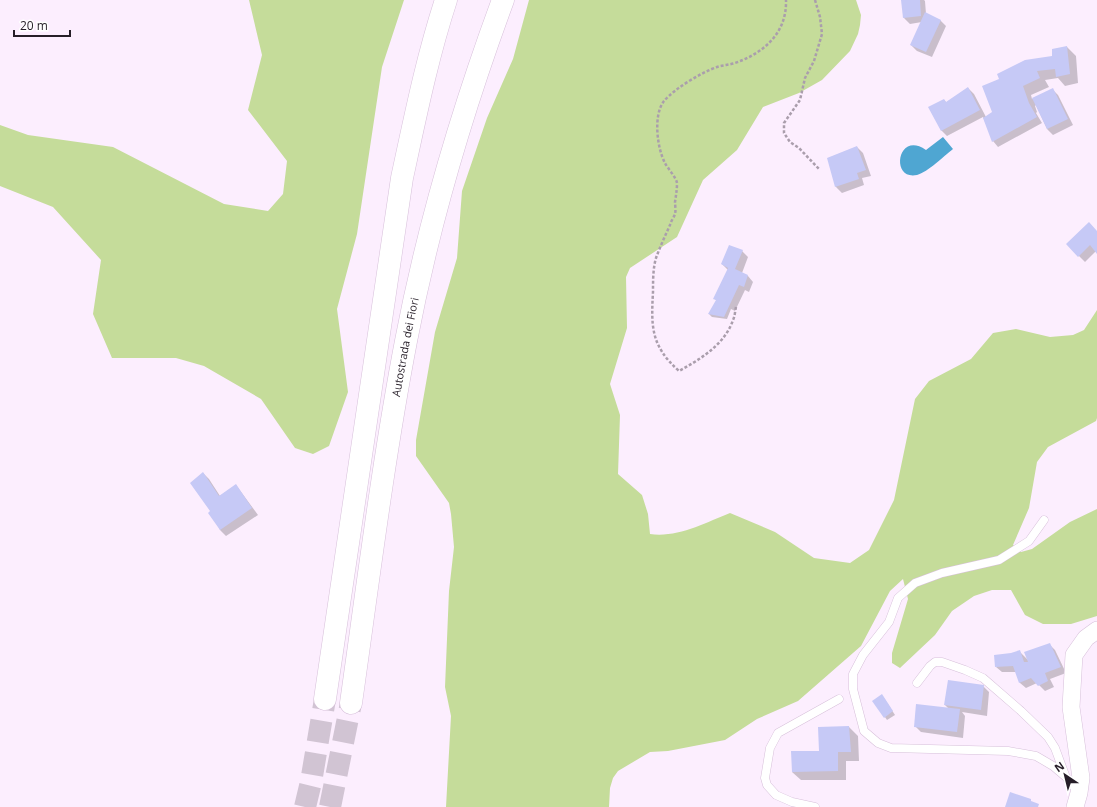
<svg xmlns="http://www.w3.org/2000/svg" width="1097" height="807" viewBox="0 0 1097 807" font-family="'Open Sans',sans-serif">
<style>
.green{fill:#c5dc9a}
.water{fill:#4fa6d2}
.shadow{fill:#0003}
.building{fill:#c6c9f6}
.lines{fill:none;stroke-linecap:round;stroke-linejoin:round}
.motorway-tunnel{stroke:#d1c4d3;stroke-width:22;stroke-dasharray:22 11;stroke-linecap:butt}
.service-casing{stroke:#d7c0da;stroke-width:9}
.minor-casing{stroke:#d7c0da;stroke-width:18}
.motorway-casing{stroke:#d7c0da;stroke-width:23}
.path{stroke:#aa9eac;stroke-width:2.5;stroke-dasharray:3 2;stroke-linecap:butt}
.service{stroke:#fff;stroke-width:8}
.minor{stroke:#fff;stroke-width:17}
.motorway{stroke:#fff;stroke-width:22}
.labels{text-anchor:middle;stroke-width:3;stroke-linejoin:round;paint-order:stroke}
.street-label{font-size:11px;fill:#261e28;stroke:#fff}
</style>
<rect width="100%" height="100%" fill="#fceefe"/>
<!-- green -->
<g class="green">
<polygon points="249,0 404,0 382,67 357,234 337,309 348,392 329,446 313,454 295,448 261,399 204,366 176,358 112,358 93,314 101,260 53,207 0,186 0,125 28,135 113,147 224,204 268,211 283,194 287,161 248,110 262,55"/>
<path d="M 529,0 L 856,0 L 861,15 L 860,25 L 858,34 L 850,51 L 822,80 L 799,93 L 763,107 L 737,150 L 703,180 L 677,237 L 630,268 L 626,277 L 627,328 L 610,384 L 620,415 L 618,474 L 642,495 L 648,514 L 650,534 C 677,538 705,523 730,513 L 775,532 L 814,558 L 850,563 L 869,550 L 894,500 L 915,399 L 929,381 L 971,359 L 993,333 L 1016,329 L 1050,337 L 1073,335 L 1084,330 L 1097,310 L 1097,418 L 1096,421 L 1048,447 L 1037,462 L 1029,508 L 1013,545 L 1021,552 L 1032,549 L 1070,522 L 1097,509 L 1097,616 L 1071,624 L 1043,624 L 1025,615 L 1011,590 L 992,590 L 974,596 L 952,611 L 935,635 L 900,668 L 892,663 L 892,653 L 908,599 L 903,579 L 890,591 L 861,646 L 798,701 L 757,719 L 725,740 L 668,751 L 650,752 L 618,771 L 613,778 L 610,788 L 609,807 L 446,807 L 451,716 L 445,687 L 449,591 L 454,547 L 451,514 L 449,503 L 416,456 L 416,440 L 435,332 L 457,258 L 462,191 L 487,118 L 513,59 Z"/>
</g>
<!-- water -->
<path class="water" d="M 943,137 L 953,149 C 944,156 928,172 917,175 C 890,181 897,130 926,150 Z"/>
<!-- shadow -->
<g class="shadow">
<polygon points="902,0 924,0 925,1 926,14 940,20 946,26 932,57 917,51 911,45 922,22 910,24 904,18"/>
<polygon points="1067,47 1076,56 1078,83 1065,86 1058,78 1045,80 1049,87 1031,95 1032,99 1053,90 1058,95 1073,125 1053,135 1047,129 1036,105 1035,106 1037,112 1036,113 1042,123 998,147 993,141 983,117 947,136 941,130 944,100 947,103 968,88 974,94 986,117 995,113 984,87 1053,57"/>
<polygon points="857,147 863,153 871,176 862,178 864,185 842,193 836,187 829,158"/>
<polygon points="1097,232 1097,252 1096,251 1085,262 1067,244"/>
<polygon points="742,251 748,257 742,273 748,276 753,282 749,292 745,290 735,311 731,309 727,319 712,317 709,314 717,301 715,299 728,270 722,264"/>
<polygon points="203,473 209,479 220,496 236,485 258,515 226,536 220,530 212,511"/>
<polygon points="1049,644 1055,650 1066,673 1050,679 1054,687 1045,691 1037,683 1026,688 1020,683 1016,672 1002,672 996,667 1011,654 1019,651 1028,660"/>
<polygon points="983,686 989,692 987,716 962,712 965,716 963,738 921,732 915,726 949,709 945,705"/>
<polygon points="884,698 895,715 887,720 874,701"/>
<polygon points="849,727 858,736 859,761 846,761 846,780 801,780 792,772 820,752"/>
</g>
<!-- building -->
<g class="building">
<polygon points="901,0 920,0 921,16 903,18"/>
<polygon points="925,12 941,20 926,52 910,45"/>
<polygon points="1067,46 1070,74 1056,77 1055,69 1037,71 1040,78 1023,86 1029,103 1037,117 992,142 983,118 992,112 982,86 999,79 997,74 1025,60 1052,56 1052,49"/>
<polygon points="968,87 980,110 941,131 928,107 944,99 946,102"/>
<polygon points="1053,88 1068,119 1047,129 1032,98"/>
<polygon points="857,146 866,170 857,173 859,179 835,187 827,158"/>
<polygon points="1089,222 1097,231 1097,254 1090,245 1078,257 1066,244"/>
<polygon points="729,245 743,250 735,269 748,275 744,287 739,285 724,317 708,314 716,300 713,299 728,268 721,264"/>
<polygon points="203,472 219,496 236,484 252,508 220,530 208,513 210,511 190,483"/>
<polygon points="1050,643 1061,667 1045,673 1048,681 1038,686 1031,678 1019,683 1013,666 995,667 994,655 1011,653 1020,650 1024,662 1028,662 1024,652"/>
<polygon points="948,680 984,685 981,710 944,705"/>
<polygon points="882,694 893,711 884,718 872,701"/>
<polygon points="916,704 960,709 957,732 914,727"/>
<polygon points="849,726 851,752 838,752 838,771 792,772 791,751 819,751 818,727"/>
<polygon points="1010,792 1031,799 1031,801 1039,804 1038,807 1005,807"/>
</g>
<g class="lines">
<!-- motorway-tunnel -->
<g class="motorway-tunnel">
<polyline points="305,807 311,782 325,699"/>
<polyline points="330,807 351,703"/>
</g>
<defs>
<g id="service">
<polyline points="1044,520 1029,541 999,560 942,573 915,583 898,598 889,622 863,655 853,674 853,689 864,731 878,743 891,748 1008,751 1036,756 1053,766 1066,777 1078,792"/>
<polyline points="917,683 930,666 935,662 942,662 965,670 983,678 1021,711 1048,737 1055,748 1065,775"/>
<polyline points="815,807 792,802 776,795 767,785 765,778 770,748 778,733 839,699"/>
</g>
<polyline id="minor" points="1075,807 1079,793 1081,778 1071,707 1074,655 1086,638 1097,630"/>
<g id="motorway">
<path d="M 325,699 L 402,178 C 415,118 427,58 446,0"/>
<path id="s1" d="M 351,703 C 368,583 383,461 406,341 C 428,226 462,111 503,0"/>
</g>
</defs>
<!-- service casing -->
<use href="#service" class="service-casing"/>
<!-- minor casing -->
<use href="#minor" class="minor-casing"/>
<!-- motorway casing -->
<use href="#motorway" class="motorway-casing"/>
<!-- path -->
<g class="path">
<polyline points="815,0 820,17 822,34 814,61 805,78 800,100 784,123 784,133 790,142 799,148 819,169"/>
<path d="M 736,307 C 735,311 735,316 733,320 C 725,344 701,359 679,371 C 651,346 651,327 653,292 C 653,281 653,268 656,258 C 660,247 665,236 670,225 C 671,221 674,217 675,214 C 676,210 675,205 675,202 C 676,195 677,190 677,183 C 676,177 668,169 665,163 C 657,148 653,115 664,101 C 674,89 702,72 717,67 C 723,65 729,65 735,63 C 764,53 787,33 786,0"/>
</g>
<!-- service -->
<use href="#service" class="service"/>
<!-- minor -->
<use href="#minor" class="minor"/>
<!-- motorway -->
<use href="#motorway" class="motorway"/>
</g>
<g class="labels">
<!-- street labels -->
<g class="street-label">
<text dy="4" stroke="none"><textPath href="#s1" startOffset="360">Autostrada dei Fiori</textPath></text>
</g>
</g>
<!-- north arrow -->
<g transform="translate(1065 775) rotate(325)" stroke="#ffffff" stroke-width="3" paint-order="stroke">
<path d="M0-3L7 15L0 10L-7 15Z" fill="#261e28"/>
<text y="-6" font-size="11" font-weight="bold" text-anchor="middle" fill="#261e28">N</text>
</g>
<!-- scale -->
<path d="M14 30v6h56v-6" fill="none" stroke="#261e28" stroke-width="2"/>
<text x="20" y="30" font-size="12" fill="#261e28" stroke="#ffffff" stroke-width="3" paint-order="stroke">20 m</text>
</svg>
